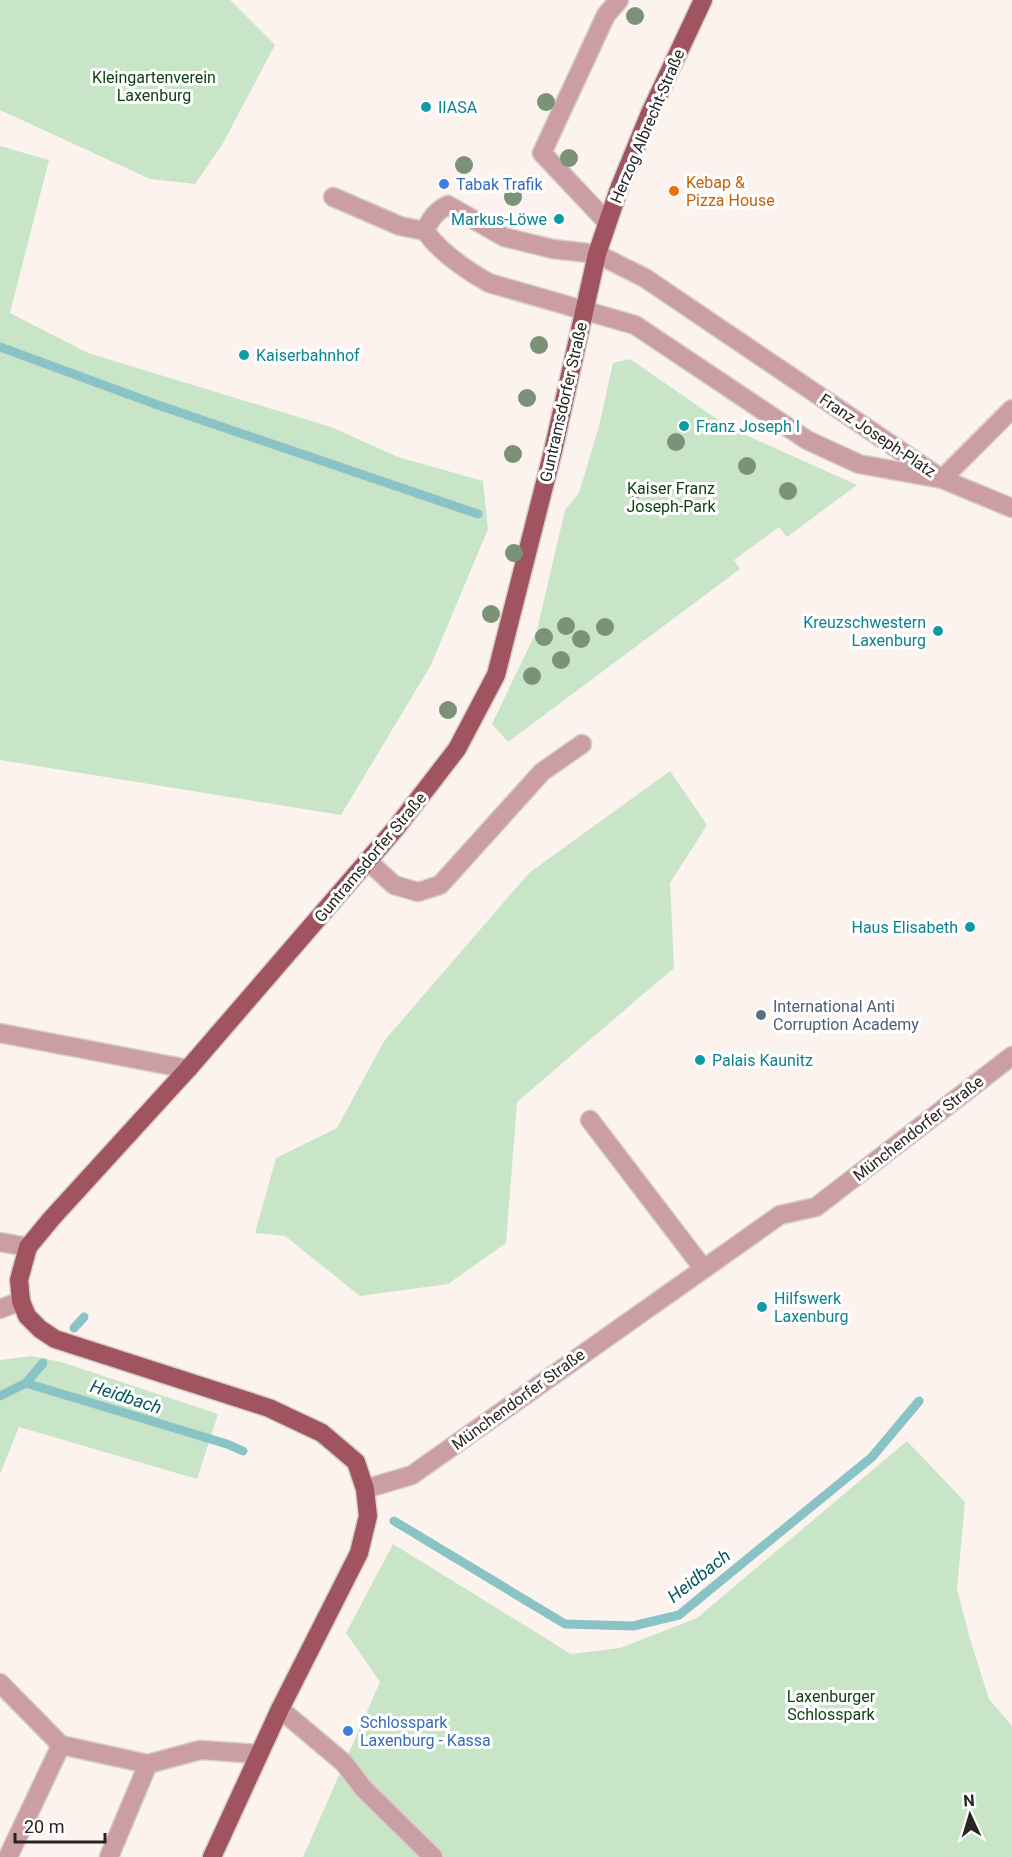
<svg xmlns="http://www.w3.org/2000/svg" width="1012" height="1857" viewBox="0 0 1012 1857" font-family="Roboto,sans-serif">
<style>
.green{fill:#c8e5c8}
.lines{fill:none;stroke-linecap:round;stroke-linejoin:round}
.stream{stroke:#8ac3c6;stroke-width:9}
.minor-casing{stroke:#d6ceca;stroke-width:21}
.major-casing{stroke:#d6ceca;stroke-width:21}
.minor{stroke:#cb9ea3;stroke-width:18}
.major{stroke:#a05460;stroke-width:18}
.tree{fill:#7b9278}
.culture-dot{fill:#0f9aa8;stroke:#fff;stroke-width:2}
.shop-dot{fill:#3f7fe0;stroke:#fff;stroke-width:2}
.food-dot{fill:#e8710a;stroke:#fff;stroke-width:2}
.service-dot{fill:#5c6f8a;stroke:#fff;stroke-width:2}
.labels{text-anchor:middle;stroke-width:6;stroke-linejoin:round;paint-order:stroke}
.park-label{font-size:16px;fill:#114216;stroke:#fff}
.culture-label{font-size:16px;fill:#0d838f;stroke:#fff;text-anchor:start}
.street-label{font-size:16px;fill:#272423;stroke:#fff}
.food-label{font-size:16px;fill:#c56008;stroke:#fff;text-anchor:start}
.shop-label{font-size:16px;fill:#366cbe;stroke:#fff;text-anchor:start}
.service-label{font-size:16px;fill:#4e5e75;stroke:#fff;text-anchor:start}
.water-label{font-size:18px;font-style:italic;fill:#055a5e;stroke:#fff}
</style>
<rect width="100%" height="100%" fill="#fcf3ef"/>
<!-- green -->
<g class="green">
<polygon points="0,0 230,0 275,45 222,145 195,184 150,179 0,110"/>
<polygon points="0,146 49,160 10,313 88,353 331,427 398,457 483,481 488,529 431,665 341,815 0,760"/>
<polygon points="630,359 730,428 857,485 787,537 779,527 734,560 740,569 508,742 492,724 537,630 565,510 579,493 599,426 613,363"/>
<polygon points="670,771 707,825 670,883 674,968 517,1102 506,1243 448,1284 360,1296 285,1236 255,1233 276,1158 337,1128 384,1041 529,873"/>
<polygon points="32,1356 61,1362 218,1414 197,1479 19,1427 0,1474 0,1360"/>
<polygon points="907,1441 965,1502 957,1589 970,1639 989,1699 1012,1726 1012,1857 303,1857 380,1682 346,1633 393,1544 571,1654 620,1648 697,1618"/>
</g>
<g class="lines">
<!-- stream -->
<g class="stream">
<polyline points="0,347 155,404 478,514"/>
<polyline points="74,1328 84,1317"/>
<polyline points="26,1383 43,1363"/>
<polyline points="0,1396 26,1383 227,1444 243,1451"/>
<polyline points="394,1521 565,1624 633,1626 679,1615 872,1457 919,1401"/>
</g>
<defs>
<g id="minor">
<polyline points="333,197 400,226 425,231"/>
<polyline points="607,222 542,153 606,15 619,0"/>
<path d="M 942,479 L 859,464 L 807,440 L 635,325 L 489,283 C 466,270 440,252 425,231 C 431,218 436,211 448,205 L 504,237 L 553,249 L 597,254 L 645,278 L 942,479 L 1012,508"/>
<polyline points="942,479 1012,409"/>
<polyline points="368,861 394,885 418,892 440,885 542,772 582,744"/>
<polyline points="0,1033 188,1069"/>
<polyline points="590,1120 703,1268"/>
<polyline points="0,1242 28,1247"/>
<polyline points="0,1309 21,1301"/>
<polyline points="365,1489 412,1475 780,1215 816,1207 1012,1056"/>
<polyline points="0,1683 61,1745 148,1764"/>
<polyline points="280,1709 344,1763 363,1788 433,1857"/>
<polyline points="8,1857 61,1745"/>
<polyline points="109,1857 148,1764 200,1750 259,1754"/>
</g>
<polyline id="major" points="212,1857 280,1709 359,1553 368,1516 365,1489 356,1462 322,1433 269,1408 55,1339 40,1329 27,1316 21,1301 19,1280 28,1247 52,1218 188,1069 396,828 457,749 496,675 553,451 597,254 619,189 650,113 703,0"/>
</defs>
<!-- minor casing -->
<use href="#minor" class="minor-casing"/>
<!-- major casing -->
<use href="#major" class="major-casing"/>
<!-- minor -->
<use href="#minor" class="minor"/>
<!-- major -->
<use href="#major" class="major"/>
</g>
<!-- trees -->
<g class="tree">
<circle cx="635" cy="16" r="9"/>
<circle cx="546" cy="102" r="9"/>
<circle cx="569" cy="158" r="9"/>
<circle cx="464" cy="165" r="9"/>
<circle cx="513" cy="197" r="9"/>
<circle cx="539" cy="345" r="9"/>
<circle cx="527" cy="398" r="9"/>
<circle cx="676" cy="442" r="9"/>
<circle cx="513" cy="454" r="9"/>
<circle cx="747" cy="466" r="9"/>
<circle cx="634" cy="490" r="9"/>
<circle cx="788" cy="491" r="9"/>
<circle cx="514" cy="553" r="9"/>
<circle cx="491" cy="614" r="9"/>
<circle cx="566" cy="626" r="9"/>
<circle cx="605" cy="627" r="9"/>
<circle cx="544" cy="637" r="9"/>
<circle cx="581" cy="639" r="9"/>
<circle cx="561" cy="660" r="9"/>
<circle cx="532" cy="676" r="9"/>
<circle cx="448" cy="710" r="9"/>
</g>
<!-- markers -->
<g class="culture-dot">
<circle cx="426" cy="107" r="6"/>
<circle cx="559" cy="219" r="6"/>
<circle cx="244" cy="355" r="6"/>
<circle cx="684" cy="426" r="6"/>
<circle cx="938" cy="631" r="6"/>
<circle cx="970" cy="927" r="6"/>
<circle cx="700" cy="1060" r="6"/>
<circle cx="762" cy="1307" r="6"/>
</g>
<g class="shop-dot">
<circle cx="444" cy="184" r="6"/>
<circle cx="348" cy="1731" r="6"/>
</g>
<circle class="food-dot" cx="674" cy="191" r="6"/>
<circle class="service-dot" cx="761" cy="1015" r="6"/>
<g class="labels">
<!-- park labels -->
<g class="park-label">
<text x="154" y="83">Kleingartenverein<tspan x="154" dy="18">Laxenburg</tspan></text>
<text x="671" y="494">Kaiser Franz<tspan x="671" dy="18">Joseph-Park</tspan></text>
<text x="831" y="1702">Laxenburger<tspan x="831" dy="18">Schlosspark</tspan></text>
</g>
<!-- culture labels -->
<g class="culture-label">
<text x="438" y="113">IIASA</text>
<text x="547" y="225" text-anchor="end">Markus-Löwe</text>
<text x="256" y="361">Kaiserbahnhof</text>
<text x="696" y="432">Franz Joseph I</text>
<text x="926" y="628" text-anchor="end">Kreuzschwestern<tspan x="926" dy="18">Laxenburg</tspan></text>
<text x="958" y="933" text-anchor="end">Haus Elisabeth</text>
<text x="712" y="1066">Palais Kaunitz</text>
<text x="774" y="1304">Hilfswerk<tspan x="774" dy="18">Laxenburg</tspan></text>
</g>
<!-- street labels -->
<g class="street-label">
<text transform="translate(647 126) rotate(-67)" y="6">Herzog Albrecht-Straße</text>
<text transform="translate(563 402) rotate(-77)" y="6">Guntramsdorfer Straße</text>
<text transform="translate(878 435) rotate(34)" y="6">Franz Joseph-Platz</text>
<text transform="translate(370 857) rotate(-50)" y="6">Guntramsdorfer Straße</text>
<text transform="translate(918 1128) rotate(-38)" y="6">Münchendorfer Straße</text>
<text transform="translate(518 1399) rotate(-36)" y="6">Münchendorfer Straße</text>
</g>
<!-- food labels -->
<g class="food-label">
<text x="686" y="188">Kebap &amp;<tspan x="686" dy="18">Pizza House</tspan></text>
</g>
<!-- shop labels -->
<g class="shop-label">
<text x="456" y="190">Tabak Trafik</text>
<text x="360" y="1728">Schlosspark<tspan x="360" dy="18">Laxenburg - Kassa</tspan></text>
</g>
<!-- service labels -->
<g class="service-label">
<text x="773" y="1012">International Anti<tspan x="773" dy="18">Corruption Academy</tspan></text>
</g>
<!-- water labels -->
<g class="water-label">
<text transform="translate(126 1397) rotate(18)" y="6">Heidbach</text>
<text transform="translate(699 1576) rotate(-38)" y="6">Heidbach</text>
</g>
</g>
<!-- north arrow -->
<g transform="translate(970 1815) rotate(356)" stroke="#ffffff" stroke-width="4.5" paint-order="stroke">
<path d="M0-4.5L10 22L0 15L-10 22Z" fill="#272423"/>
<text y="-9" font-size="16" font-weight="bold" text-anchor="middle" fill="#272423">N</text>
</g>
<!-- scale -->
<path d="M15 1833v9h90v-9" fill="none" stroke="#272423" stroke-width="3"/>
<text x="24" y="1833" font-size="18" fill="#272423" stroke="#ffffff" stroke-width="4.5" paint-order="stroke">20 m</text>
</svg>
